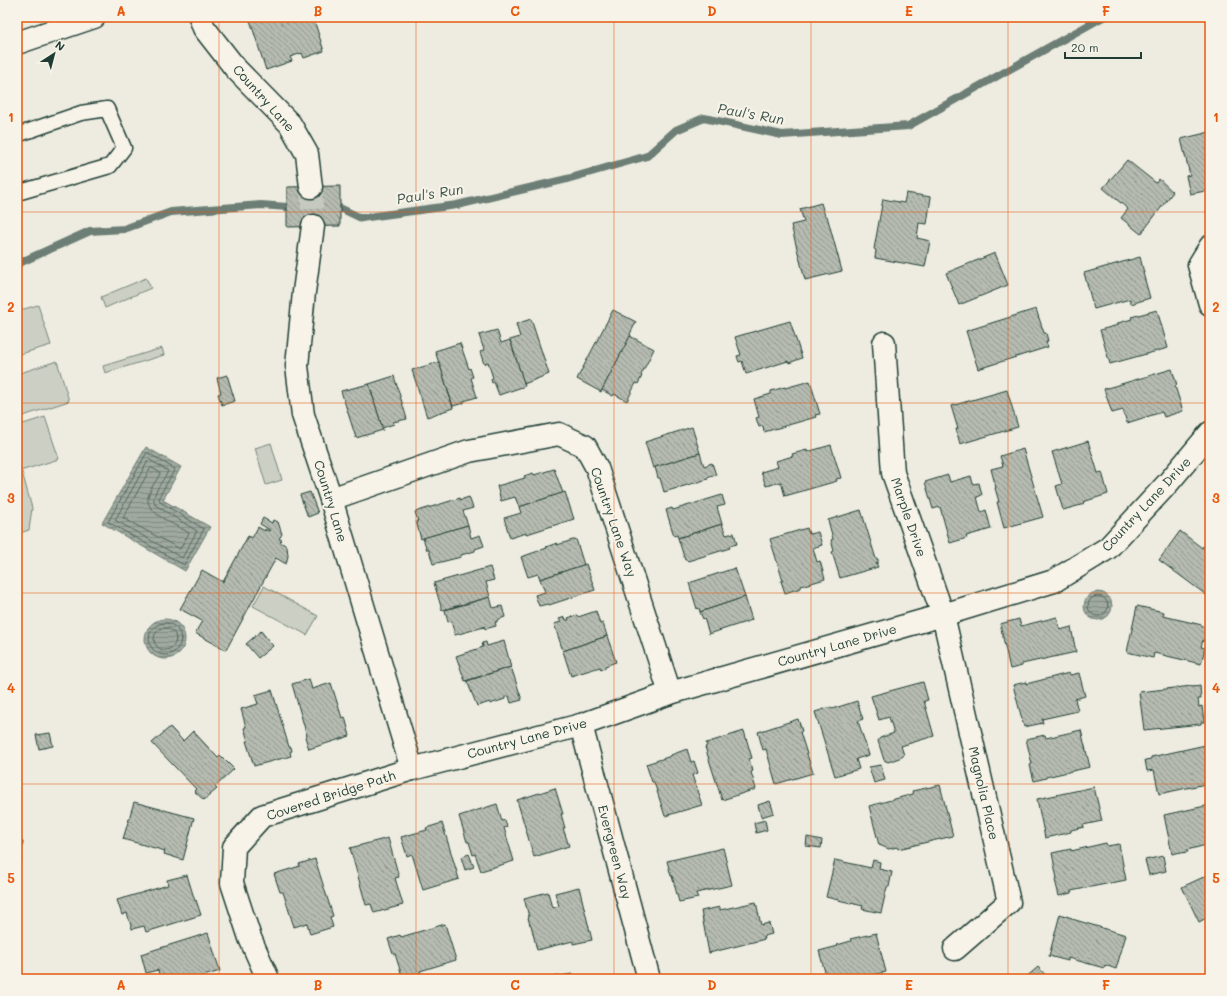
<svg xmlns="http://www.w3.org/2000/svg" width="1227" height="996" viewBox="0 0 1227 996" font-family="Mali,sans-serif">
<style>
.green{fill:#cccfc4;stroke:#76867c}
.water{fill:url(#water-rules);stroke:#6c7e74}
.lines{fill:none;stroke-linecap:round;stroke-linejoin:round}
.shore{stroke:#52685f;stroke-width:1}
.stream{stroke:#6c7e74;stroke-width:8}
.building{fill:url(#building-back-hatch);stroke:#1f3d34}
.street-tunnel{stroke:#c5c9be;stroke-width:22;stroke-dasharray:22 11;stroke-linecap:butt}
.lane-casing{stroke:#1f3d34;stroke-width:17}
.street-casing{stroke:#1f3d34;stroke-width:25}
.lane{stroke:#f7f3e8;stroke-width:14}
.street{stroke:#f7f3e8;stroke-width:22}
.grid{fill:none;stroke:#e8590c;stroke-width:1;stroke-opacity:0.55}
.labels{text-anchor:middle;stroke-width:4;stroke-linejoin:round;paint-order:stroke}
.street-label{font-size:13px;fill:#1f3d34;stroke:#f7f3e8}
.water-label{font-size:14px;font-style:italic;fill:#3f584f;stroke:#f7f3e8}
.neatline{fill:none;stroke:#e8590c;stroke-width:1.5}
.grid-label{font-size:13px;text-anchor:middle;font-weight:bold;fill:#e8590c}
</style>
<defs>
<pattern id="water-rules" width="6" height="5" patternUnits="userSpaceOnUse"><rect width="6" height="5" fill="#9fa99f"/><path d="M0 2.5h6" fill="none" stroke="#818b82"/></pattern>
<pattern id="building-back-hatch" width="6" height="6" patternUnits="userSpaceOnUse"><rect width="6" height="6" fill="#b5bbb0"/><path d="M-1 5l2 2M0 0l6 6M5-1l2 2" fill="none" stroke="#939990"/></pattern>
</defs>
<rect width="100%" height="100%" fill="#eeece1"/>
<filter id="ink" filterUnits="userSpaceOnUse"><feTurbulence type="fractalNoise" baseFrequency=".025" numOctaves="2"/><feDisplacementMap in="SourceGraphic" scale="8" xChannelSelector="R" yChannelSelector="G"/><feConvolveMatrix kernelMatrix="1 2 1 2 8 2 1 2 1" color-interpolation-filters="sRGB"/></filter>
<g filter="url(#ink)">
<!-- green -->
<g class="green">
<polygon points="146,278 151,288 105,308 101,297"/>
<polygon points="38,305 51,345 17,355 17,311"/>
<polygon points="162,348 164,355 105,373 103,366"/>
<polygon points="57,361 69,401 17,418 17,374"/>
<polygon points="45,417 59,459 17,472 17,426"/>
<polygon points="271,443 282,480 266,485 255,448"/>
<polygon points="22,472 32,508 29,530 17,534 17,474"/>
<polygon points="264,586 318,616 307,635 253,606"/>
</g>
<!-- water -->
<g class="water">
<polygon points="146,447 181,467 163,500 210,527 185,571 102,523"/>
<circle cx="1098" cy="606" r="14"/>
<circle cx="165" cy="639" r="20"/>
</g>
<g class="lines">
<!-- shore -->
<g class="shore">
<polygon points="148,453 175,469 159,497 160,502 204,529 184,565 108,522 146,454"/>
<path d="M 150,460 L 168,471 C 164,481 150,494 155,505 L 197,531 L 182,558 L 115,520 L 148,461 Z"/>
<path d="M 152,468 L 159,472 L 160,474 C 156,481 150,489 148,497 C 145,514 177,525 189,533 L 180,549 L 123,518 L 150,469 Z"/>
<circle cx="1098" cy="606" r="10"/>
<circle cx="165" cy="639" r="16"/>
<circle cx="165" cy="639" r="11"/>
</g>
<!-- stream -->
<g class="stream">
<polyline points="340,208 361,218 457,205 567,179 647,156 676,130 704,118 782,135 908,126 1103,17"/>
<polyline points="17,264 90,231 124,229 171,212 261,205 287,207"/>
</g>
</g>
<!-- building -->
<g class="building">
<polygon points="249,17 313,17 324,51 304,58 302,53 290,57 292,61 266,70"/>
<polygon points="1210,132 1210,190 1190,194 1186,176 1190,175 1181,139"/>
<polygon points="1127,160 1156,183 1159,179 1173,192 1141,234 1121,218 1128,209 1103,188"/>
<polygon points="340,186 340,226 287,227 287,187"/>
<polygon points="906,193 931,197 927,224 919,223 917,238 930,241 925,267 875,258 876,250 874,249 883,199 904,203"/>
<polygon points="821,203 825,216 827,216 842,271 805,280 791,225 804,222 800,209"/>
<polygon points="995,253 1008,285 959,305 946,273"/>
<polygon points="1140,257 1144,273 1143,273 1150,298 1131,304 1130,299 1094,309 1084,273"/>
<polygon points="1036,309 1044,333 1046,333 1048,341 1046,342 1048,347 978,369 966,331"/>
<polygon points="613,310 636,322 630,334 631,335 601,392 577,379"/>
<polygon points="1157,310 1168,348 1110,364 1100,330 1118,325 1118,323 1132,319 1131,317"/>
<polygon points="531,319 549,374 524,384 510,340 520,337 516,324"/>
<polygon points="790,321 802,358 789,363 788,361 746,374 742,361 739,362 737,356 741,355 735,337"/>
<polygon points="497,330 501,343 510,340 525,386 499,395 494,382 492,383 491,379 493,378 488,362 484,364 480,352 484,350 479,335"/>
<polygon points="630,336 654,349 641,375 642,376 638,384 636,383 627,401 614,394 613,396 602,390"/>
<polygon points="460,343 469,369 470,368 473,377 471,378 477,397 464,401 464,403 453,406 435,351"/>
<polygon points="439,362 453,408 427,417 412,370"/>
<polygon points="1172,369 1177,385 1175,386 1183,411 1164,417 1162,412 1127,423 1123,410 1112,413 1104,389"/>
<polygon points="227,375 235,401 222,405 218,394 221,393 217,378"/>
<polygon points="394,376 407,419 393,422 394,424 382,428 369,384"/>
<polygon points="810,381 820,414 815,415 816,417 764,432 763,426 759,427 756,418 759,417 754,399 771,394 771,391 785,387 785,388"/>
<polygon points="369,384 383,430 356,438 341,391"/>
<polygon points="1007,390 1018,427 960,444 956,429 958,429 951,406"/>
<polygon points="692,427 700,453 653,468 645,442"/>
<polygon points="1088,441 1098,473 1102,472 1108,494 1083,502 1084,503 1081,505 1063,510 1056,486 1062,484 1052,452"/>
<polygon points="831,445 841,478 836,479 837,481 785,496 781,482 766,486 761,472 778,467 776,461 793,456 792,454 807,450 807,452"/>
<polygon points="1023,449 1043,517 1004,528 997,502 999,502 995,488 996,488 991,469 1003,466 1000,456"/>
<polygon points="700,453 704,466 712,463 716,475 707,478 708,479 664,492 660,478 658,478 655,467"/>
<polygon points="554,469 563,493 519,507 515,497 501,501 497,486 525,478 524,476 533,473 534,475"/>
<polygon points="948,475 950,482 971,476 973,484 979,483 982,495 977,497 981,512 986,510 991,529 966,536 967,538 950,543 940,507 933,509 925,482"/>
<polygon points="310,492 318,513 308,517 300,495"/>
<polygon points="565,492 574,519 527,534 526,533 510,538 504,518 521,513 519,507"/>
<polygon points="722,495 725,505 717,507 722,524 678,538 677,535 674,536 666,510 672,508 673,510"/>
<polygon points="469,497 473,508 463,511 468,525 421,539 416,521 418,521 415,512 460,498 460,500"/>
<polygon points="861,510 876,559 878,559 878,563 876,563 878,567 840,578 832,552 834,551 831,540 833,539 828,520"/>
<polygon points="263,518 272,523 273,520 278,522 282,534 279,539 282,540 280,542 287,546 288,556 286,564 276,558 226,650 195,633 202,621 180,609 202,570 223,582 248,536 252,538 258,527 265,531 265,529 269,531 270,530 260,524"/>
<polygon points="722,524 726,535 734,533 737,544 729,546 730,548 688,561 687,560 685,560 678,538"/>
<polygon points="468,525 471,538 480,535 484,546 475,549 475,551 461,555 461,557 433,564 429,550 427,550 423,538"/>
<polygon points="807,528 809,534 818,532 822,545 813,548 817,562 820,561 825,579 801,586 801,588 785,593 781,581 783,581 770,539"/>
<polygon points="1180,531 1202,548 1203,546 1210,551 1209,597 1159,560"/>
<polygon points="576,539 584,565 540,579 538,574 528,577 521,557 547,548 546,547 557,543 557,545"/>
<polygon points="586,564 595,590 549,605 548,604 539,606 535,595 545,592 540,579"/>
<polygon points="490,567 494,580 486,582 490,597 442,610 434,583"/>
<polygon points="735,568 745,597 700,612 699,608 697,609 689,583"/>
<polygon points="490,597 493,608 502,606 505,617 497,620 497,622 495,622 496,626 485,629 484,626 484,627 455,635 451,621 448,622 445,610"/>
<polygon points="745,597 752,620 709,634 704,618 703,619 700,612"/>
<polygon points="1137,606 1164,612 1163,616 1202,625 1202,627 1209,629 1206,641 1203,640 1201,647 1205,648 1201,664 1154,653 1153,658 1127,652"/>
<polygon points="596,611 600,624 603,623 607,636 563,651 554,624 561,622 559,619 565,617 566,620 569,620 568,618 577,615 578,617"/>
<polygon points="1057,617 1060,630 1071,627 1076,652 1022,664 1022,666 1010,669 1000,624 1019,619 1021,626"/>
<polygon points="261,631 273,646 258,658 246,644"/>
<polygon points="607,636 616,662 605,666 605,668 601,670 600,667 571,676 563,651"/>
<polygon points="504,641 511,667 465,681 456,656 483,647 482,643 486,642 487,646"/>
<polygon points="511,667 522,700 511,703 509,696 505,697 505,699 490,704 490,702 477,706 467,681"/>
<polygon points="1069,673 1070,675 1079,673 1085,696 1075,699 1078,711 1042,719 1043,723 1024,727 1013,685 1026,682 1026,684"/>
<polygon points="309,679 312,689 331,683 342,718 345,717 350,736 309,749 305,737 307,736 292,684"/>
<polygon points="923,682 928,700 924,701 934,736 901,746 904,755 902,757 888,762 884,760 878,741 880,738 894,733 889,717 879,720 871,696"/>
<polygon points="1192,686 1192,687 1200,686 1201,699 1198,699 1199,707 1202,706 1204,722 1201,722 1201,724 1144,730 1139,692"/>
<polygon points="272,690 289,747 291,747 292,751 290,752 291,756 254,766 246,741 248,741 244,728 246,727 241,709 258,704 255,695"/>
<polygon points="857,701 863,719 858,721 869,755 856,759 859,769 835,776 815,712 831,707 832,709"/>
<polygon points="798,719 802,731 800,732 813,773 776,784 766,749 763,750 758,732"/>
<polygon points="170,727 183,741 193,731 218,758 220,755 234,769 215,787 217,789 204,800 194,791 196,789 152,743"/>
<polygon points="1081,730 1090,767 1046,777 1046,778 1034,781 1030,765 1032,764 1026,739 1045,735 1046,738"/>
<polygon points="744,731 752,758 749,759 753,771 751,772 756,789 722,800 705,747 707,746 706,743"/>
<polygon points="50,733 53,746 39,749 36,735"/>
<polygon points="1210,744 1210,783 1159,794 1154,770 1147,771 1145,760 1151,759 1151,757"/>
<polygon points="687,749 691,762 694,761 698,773 692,775 702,805 665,816 654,782 652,782 646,764 671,756 671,755"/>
<polygon points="881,765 885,780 874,783 869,767"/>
<polygon points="940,785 953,836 898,849 897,847 889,849 879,845 869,806 913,794 912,791"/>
<polygon points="1094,787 1102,821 1083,825 1084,827 1071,830 1071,832 1045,838 1037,799"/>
<polygon points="555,788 563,814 561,814 565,828 563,828 569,846 534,857 517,800"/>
<polygon points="770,801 774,813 761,817 758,805"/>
<polygon points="134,802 194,818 183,860 164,854 165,851 123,839"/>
<polygon points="497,804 502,821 505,820 507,827 504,828 514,861 481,871 475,854 473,855 469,842 467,842 459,816"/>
<polygon points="1210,805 1210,844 1187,850 1188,852 1181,853 1181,852 1172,854 1164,815"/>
<polygon points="765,820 767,830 756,833 754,823"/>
<polygon points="442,823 459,879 423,890 412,854 407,856 401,837 427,830 426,828"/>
<polygon points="807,837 822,840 821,848 806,846"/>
<polygon points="388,838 399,877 395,878 403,905 374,913 371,904 366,905 350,848"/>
<polygon points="17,840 23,841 21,861 17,860"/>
<polygon points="1106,843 1107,846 1119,844 1126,880 1071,891 1071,893 1059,896 1055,880 1057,879 1052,853 1071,849 1071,851"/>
<polygon points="723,848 732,885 696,893 698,898 679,902 672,876 671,876 667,861"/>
<polygon points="469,854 474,867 465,870 461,857"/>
<polygon points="1163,856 1166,871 1149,875 1145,860"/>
<polygon points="315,859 333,916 330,917 333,927 310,934 307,923 294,927 283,892 280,892 274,874 300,866 299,864"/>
<polygon points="835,860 871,868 873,860 880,862 879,869 892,872 889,887 887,887 881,913 862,909 863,906 826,897"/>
<polygon points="1210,874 1210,916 1199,922 1182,887"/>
<polygon points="187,875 195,901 196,900 201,915 146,932 144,926 132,929 127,913 122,915 117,900 168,885 167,880"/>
<polygon points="579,887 592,940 573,944 573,941 537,950 531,925 530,925 528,918 529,917 524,898 548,892 552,908 559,906 555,893"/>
<polygon points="756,902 761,925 769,923 772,934 764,936 765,939 709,953 701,911 720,907 720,910"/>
<polygon points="1060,914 1072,918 1072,919 1126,935 1116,969 1105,965 1104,968 1068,958 1068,961 1049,956"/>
<polygon points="445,924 456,960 420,971 421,974 403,979 395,954 393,954 388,939 400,935 401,937"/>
<polygon points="208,933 220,971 194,979 160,979 158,970 146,973 141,954"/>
<polygon points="876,933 886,972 872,975 873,979 827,979 819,951 838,946 837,945 851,941 850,939"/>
<polygon points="1038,967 1049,979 1024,979"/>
<polygon points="573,974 574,979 554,979 553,977"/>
<polygon points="729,975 750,979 728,979"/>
<polygon points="752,975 769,979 751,979"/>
</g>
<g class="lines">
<!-- street-tunnel -->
<polyline class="street-tunnel" points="311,187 313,226"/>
<defs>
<polyline id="lane" points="17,135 81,113 107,109 124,148 110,166 17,193"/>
<g id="street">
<polyline points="200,17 204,28 236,69 290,124 307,154 311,187"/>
<polyline points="17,43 94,17"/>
<polyline points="313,226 304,292 297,366 303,415 331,499 412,769"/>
<polyline points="1210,247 1199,265 1210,304"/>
<polyline points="884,343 893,473 943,615 1009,902 955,949"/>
<polyline points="331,499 469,451 559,434 585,446 597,468 670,693"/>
<polyline points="581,725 649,979"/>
<polyline points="268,979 250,938 232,883 234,847 262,816 412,769 581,725 670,693 943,615 1054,581 1108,548 1168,483 1210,433"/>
</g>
</defs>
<!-- lane casing -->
<use href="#lane" class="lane-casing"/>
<!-- street casing -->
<use href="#street" class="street-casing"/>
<!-- lane -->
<use href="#lane" class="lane"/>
<!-- street -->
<use href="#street" class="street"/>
</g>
</g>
<!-- grid -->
<path class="grid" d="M 219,17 L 219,979M 416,17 L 416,979M 614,17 L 614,979M 811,17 L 811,979M 1008,17 L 1008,979M 17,212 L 1210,212M 17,403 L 1210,403M 17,593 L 1210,593M 17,784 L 1210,784"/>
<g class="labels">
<!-- street labels -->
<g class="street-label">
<text transform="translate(264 98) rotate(48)" y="5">Country Lane</text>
<text transform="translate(331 501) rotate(73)" y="5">Country Lane</text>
<text transform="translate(1146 504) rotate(-47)" y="5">Country Lane Drive</text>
<text transform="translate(909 517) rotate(71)" y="5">Marple Drive</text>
<text transform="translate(614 522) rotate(71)" y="5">Country Lane Way</text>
<text transform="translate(837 645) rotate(-16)" y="5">Country Lane Drive</text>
<text transform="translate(527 738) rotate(-15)" y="5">Country Lane Drive</text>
<text transform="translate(984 793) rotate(77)" y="5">Magnolia Place</text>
<text transform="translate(331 795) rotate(-18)" y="5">Covered Bridge Path</text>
<text transform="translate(615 852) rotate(75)" y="5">Evergreen Way</text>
</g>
<!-- water labels -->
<g class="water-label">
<text transform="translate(751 114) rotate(10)" y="5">Paul's Run</text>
<text transform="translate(430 194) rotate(-9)" y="5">Paul's Run</text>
</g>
</g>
<!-- margin -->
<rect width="1227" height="996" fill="none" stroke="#f7f3e8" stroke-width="44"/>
<!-- north arrow -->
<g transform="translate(54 54) rotate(36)" stroke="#f7f3e8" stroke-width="3" paint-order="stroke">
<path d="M0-3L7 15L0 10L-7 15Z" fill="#1f3d34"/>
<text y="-6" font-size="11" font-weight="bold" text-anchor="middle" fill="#1f3d34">N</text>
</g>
<!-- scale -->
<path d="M1065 52v6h76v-6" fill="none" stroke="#1f3d34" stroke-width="2"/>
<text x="1071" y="52" font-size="12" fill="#1f3d34" stroke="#f7f3e8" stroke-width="3" paint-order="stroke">20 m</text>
<rect x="22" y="22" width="1183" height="952" class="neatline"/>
<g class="grid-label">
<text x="121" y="16">A</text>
<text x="318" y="16">B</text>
<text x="515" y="16">C</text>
<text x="712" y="16">D</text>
<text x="909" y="16">E</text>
<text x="1106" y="16">F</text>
<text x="11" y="122">1</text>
<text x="1216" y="122">1</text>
<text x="11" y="312">2</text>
<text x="1216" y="312">2</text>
<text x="11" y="503">3</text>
<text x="1216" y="503">3</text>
<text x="11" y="693">4</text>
<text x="1216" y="693">4</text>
<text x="11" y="883">5</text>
<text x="1216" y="883">5</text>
<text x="121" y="990">A</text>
<text x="318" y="990">B</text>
<text x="515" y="990">C</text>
<text x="712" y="990">D</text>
<text x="909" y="990">E</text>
<text x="1106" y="990">F</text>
</g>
</svg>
